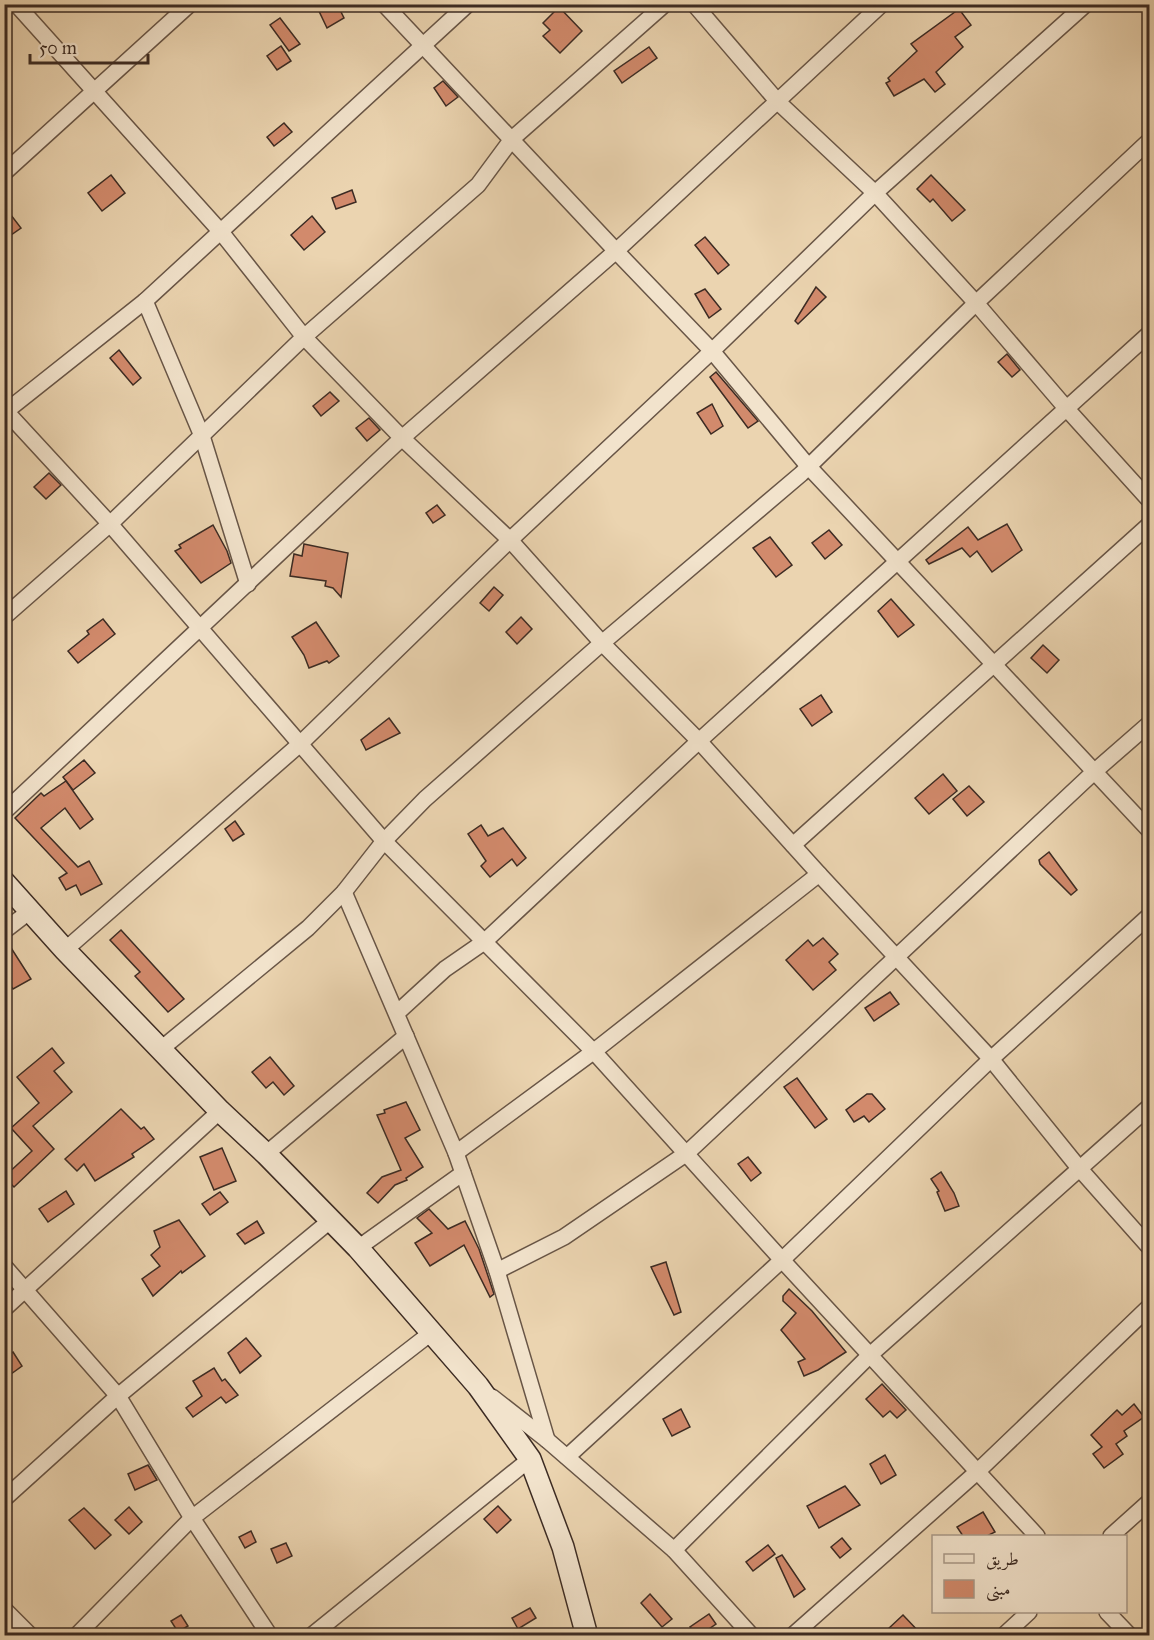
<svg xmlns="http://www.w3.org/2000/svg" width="1154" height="1640" viewBox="0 0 1154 1640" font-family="'IM FELL Great Primer',Amiri,serif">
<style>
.building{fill:#d28a6c;stroke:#3c2b23;stroke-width:1.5}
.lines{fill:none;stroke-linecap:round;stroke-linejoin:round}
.street-casing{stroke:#685546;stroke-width:18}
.secondary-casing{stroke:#3c2b23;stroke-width:24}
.street{stroke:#f2e3cc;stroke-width:15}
.secondary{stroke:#f2e3cc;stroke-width:21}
</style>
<rect width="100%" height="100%" fill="#ebd4b0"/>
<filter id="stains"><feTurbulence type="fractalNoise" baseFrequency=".00333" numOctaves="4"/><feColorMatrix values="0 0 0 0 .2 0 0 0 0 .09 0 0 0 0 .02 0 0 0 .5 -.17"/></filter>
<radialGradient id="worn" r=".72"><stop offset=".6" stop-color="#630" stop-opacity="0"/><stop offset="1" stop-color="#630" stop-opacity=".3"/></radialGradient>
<!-- building -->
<g class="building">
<polygon points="328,4 337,4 344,18 327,28 318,9"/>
<polygon points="559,7 582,31 560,53 543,36 550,30 543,23"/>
<polygon points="959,9 971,25 955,37 963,47 936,72 945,84 935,92 924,79 894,96 886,83 890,81 888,78 917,51 911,44"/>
<polygon points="280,18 300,44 289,51 270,25"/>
<polygon points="281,46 291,61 277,70 267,56"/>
<polygon points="649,47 657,58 622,83 614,71"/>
<polygon points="443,81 458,97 446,106 434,88"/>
<polygon points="284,123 292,132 274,146 267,137"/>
<polygon points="111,175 125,193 102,211 88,193"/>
<polygon points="931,175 965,210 952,221 933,199 930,202 917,189"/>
<polygon points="352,190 356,202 336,209 332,198"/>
<polygon points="4,206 21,228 11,235 4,226"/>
<polygon points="312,216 325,232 304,250 291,235"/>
<polygon points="705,237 729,265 718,274 695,245"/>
<polygon points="816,287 826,297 798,324 795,321"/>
<polygon points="705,289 721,309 709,318 695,294"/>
<polygon points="119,350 141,378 133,385 110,358"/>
<polygon points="1007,354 1020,370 1012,377 998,362"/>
<polygon points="716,372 758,421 748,428 710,377"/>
<polygon points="330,392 339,401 321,416 313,406"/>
<polygon points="712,404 723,426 711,434 697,413"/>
<polygon points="369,418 380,430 367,441 356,428"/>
<polygon points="49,473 61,485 46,499 34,487"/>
<polygon points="437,505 445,515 433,523 426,513"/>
<polygon points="1007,524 1022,550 992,572 977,551 970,557 962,548 929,564 926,560 968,527 978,540"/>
<polygon points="213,525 227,551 231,563 201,583 175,551 181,548 179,545"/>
<polygon points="829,530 842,545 825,559 812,543"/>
<polygon points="770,537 792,565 776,577 753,548"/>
<polygon points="304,544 348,553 341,597 333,588 325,586 326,581 290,576 294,554 302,556"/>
<polygon points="494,587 503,595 489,611 480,603"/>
<polygon points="891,599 914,625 898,637 878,611"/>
<polygon points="521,617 532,629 517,644 506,632"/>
<polygon points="103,619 115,634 78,663 68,651 89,634 87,631"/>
<polygon points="316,622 339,656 329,663 327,661 309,668 304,655 292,637"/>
<polygon points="1043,645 1059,660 1047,673 1031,658"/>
<polygon points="821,695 832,712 812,726 800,709"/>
<polygon points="389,718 400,733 366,750 361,740"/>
<polygon points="84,760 95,773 73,790 63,777"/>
<polygon points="943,774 957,791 929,814 915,798"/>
<polygon points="66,781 93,819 80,829 65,808 41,828 78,867 89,861 102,884 81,895 76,885 66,890 59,878 67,873 15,818 41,793 44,796"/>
<polygon points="969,786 984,802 967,816 953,799"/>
<polygon points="235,821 244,834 233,841 225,829"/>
<polygon points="481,825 488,836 503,828 526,858 517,866 512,859 490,877 481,866 486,861 468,834"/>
<polygon points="1049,852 1077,890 1071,895 1040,864 1039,860"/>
<polygon points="121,930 184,999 168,1012 135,976 140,972 110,940"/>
<polygon points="823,938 838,954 829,962 836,970 813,990 786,960 808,940 813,946"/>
<polygon points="6,940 31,979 13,989 4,977 4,941"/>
<polygon points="890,992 899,1004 874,1021 865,1008"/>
<polygon points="52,1048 64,1063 54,1071 72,1092 33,1126 54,1149 14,1187 4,1177 32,1151 11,1128 39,1103 17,1077"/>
<polygon points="270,1057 294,1086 284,1095 273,1082 266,1088 252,1072"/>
<polygon points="797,1078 827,1119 815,1128 784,1087"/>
<polygon points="867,1094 872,1094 885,1109 869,1122 864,1116 854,1122 846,1110"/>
<polygon points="406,1102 420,1130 405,1138 423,1167 406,1178 407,1180 395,1185 378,1203 367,1193 382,1177 401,1170 377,1115 385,1113 384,1110"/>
<polygon points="121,1109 141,1129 144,1127 154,1139 132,1154 134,1157 95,1181 84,1164 77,1171 65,1159"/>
<polygon points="222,1148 236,1181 214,1190 200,1157"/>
<polygon points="748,1157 761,1173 751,1181 738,1164"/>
<polygon points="941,1172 954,1193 959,1206 945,1211 937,1192 939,1191 931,1179"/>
<polygon points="66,1191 74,1204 48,1222 39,1209"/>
<polygon points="220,1192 228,1202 210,1215 202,1204"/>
<polygon points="429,1209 448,1229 465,1221 479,1249 494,1294 490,1297 464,1245 430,1266 415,1243 432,1233 417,1218"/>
<polygon points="179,1220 205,1256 182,1273 181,1271 153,1296 142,1279 160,1266 151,1255 160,1247 154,1231"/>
<polygon points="257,1221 264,1233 245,1244 237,1234"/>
<polygon points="666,1262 681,1312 674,1315 651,1267"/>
<polygon points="789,1289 812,1311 846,1352 818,1370 804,1376 798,1362 805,1359 781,1330 796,1313 783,1301 783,1296"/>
<polygon points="246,1338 261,1356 240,1373 228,1353"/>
<polygon points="13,1352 22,1366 11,1374 4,1364 4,1358"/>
<polygon points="214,1368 222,1381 225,1379 238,1395 226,1403 221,1397 193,1417 186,1408 202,1396 193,1381"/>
<polygon points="882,1384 906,1410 897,1418 890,1411 883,1417 866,1399"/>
<polygon points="1134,1404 1144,1417 1124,1431 1127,1436 1116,1444 1123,1454 1104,1468 1093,1454 1102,1447 1091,1435 1117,1410 1122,1415"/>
<polygon points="681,1409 690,1427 672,1436 663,1419"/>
<polygon points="885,1455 896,1475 881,1484 870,1464"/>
<polygon points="148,1465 157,1480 135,1490 128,1474"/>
<polygon points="845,1486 860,1505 819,1528 807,1506"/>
<polygon points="498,1506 511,1520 497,1533 484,1519"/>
<polygon points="129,1507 142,1522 129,1534 115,1520"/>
<polygon points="84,1508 111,1535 95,1549 69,1520"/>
<polygon points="983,1512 995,1532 987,1536 963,1536 957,1527"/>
<polygon points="251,1531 256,1542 245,1548 239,1537"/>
<polygon points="842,1538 851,1549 840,1558 831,1547"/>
<polygon points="286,1543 292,1556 277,1563 271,1549"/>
<polygon points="768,1545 775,1554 753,1571 746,1562"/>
<polygon points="782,1555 805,1589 794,1597 776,1558"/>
<polygon points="650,1594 672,1619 662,1627 641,1603"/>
<polygon points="530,1608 536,1618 518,1629 512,1618"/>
<polygon points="709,1614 716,1624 700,1635 696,1635 690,1627"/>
<polygon points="181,1615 188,1626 178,1632 171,1621"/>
<polygon points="903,1615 922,1635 893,1635 888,1629"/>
</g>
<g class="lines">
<defs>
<g id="street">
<polyline points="16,4 221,232 304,337 402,438 510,540 602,643 699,741 819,874 991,1059 1079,1168 1150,1248"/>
<polyline points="384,4 616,251 712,351 808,466 1150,831"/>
<polyline points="694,4 778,102 875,193 976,303 1066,408 1150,501"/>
<polyline points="4,173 190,4"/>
<polyline points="145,301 202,436 248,584"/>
<polyline points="4,409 110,524 384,841 596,1054 782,1260 1037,1536"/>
<polyline points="4,413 145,301 468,4"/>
<polyline points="4,617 110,524 304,337 478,185 512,139 665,4"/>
<polyline points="4,812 402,438 616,251 882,4"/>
<polyline points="793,845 1150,524"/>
<polyline points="344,892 456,1153 497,1271 547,1440"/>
<polyline points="4,931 30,911"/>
<polyline points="65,950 300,744 510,540 712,351 875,193 1086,4"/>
<polyline points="397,1013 445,969 484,942 699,741 1150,333"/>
<polyline points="161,1049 308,928 344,892 384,841 425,799 602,643 801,474 976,303 1150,140"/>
<polyline points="456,1153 593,1052 819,874"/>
<polyline points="266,1154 406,1036"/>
<polyline points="358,1248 463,1173"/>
<polyline points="4,1266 118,1396 192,1518 270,1636"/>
<polyline points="497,1271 564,1237 687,1153 1095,771 1150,723"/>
<polyline points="4,1309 220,1111"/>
<polyline points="492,1397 547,1440 674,1550 752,1636"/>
<polyline points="567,1457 782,1260 991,1059 1150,915"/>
<polyline points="4,1499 118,1396 331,1220"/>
<polyline points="1111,1536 1150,1501"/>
<polyline points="674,1550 870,1355 1150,1106"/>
<polyline points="4,1609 31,1636"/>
<polyline points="1107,1612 1130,1636"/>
<polyline points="76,1636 192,1518 431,1333"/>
<polyline points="311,1636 530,1459"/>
<polyline points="792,1636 977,1472 1150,1306"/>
<polyline points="1003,1636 1029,1612"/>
</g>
<polyline id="secondary" points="4,882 65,950 220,1111 266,1154 358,1248 478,1386 530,1459 563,1547 587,1636"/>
</defs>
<!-- street casing -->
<use href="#street" class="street-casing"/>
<!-- secondary casing -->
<use href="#secondary" class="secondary-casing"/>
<!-- street -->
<use href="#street" class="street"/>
<!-- secondary -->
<use href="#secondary" class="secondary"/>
</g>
<!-- margin -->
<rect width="1154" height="1640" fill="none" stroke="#ebd4b0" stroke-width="24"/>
<rect x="6" y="6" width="1142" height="1628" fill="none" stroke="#3c2b23" stroke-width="3"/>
<rect x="12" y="12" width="1130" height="1616" fill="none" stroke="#3c2b23" stroke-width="1.5"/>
<!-- legend -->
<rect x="932" y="1535" width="195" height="78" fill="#f2e3cc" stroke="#a99988" stroke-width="1.5"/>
<rect x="944" y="1554" width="30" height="9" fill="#f2e3cc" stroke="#a99988" stroke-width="1.5"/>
<text x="986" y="1565" font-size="18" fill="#3c2b23">طريق</text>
<rect x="944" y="1580" width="30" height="18" fill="#d28a6c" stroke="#a99988" stroke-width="1.5"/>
<text x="986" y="1595" font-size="18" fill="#3c2b23">مبنى</text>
<!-- scale -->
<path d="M30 54v9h118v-9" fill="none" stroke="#3c2b23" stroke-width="3"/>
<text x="39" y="54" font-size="18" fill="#3c2b23" stroke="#f2e3cc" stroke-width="4.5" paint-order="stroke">50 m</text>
<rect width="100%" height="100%" filter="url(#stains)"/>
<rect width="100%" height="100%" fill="url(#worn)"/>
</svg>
